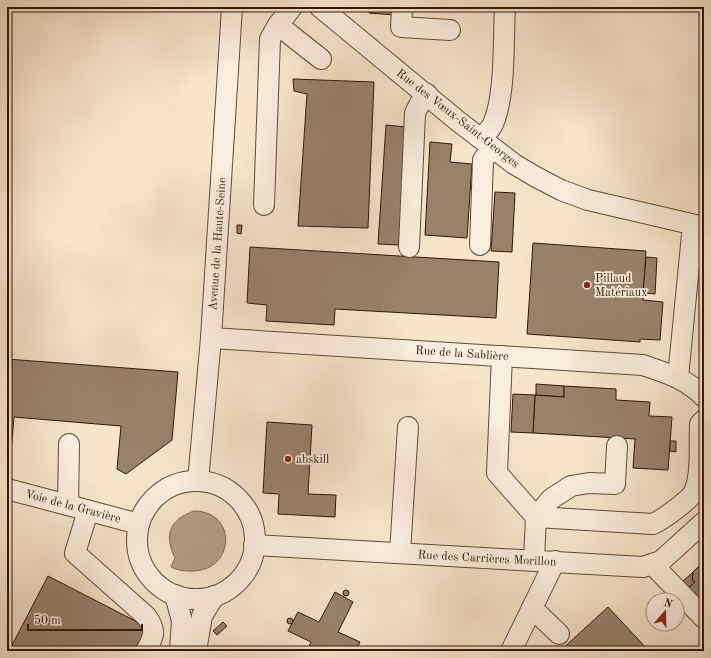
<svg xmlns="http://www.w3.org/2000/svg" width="711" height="658" viewBox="0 0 711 658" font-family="'Old Standard TT',serif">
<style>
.water{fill:#b29f87;stroke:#7e6854}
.building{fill:#97826c;stroke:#311607}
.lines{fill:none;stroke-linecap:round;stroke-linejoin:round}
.minor-casing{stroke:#624a38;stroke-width:22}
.minor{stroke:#f8eedc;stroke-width:20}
.poi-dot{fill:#8f2418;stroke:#f8eedc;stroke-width:1.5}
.labels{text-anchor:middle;stroke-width:3.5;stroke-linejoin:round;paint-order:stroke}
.street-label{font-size:12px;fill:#311607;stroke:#f8eedc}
.poi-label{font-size:12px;fill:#311607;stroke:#f8eedc;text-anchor:start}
</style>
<rect width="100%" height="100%" fill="#f5e5c9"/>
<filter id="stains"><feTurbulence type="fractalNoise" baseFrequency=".005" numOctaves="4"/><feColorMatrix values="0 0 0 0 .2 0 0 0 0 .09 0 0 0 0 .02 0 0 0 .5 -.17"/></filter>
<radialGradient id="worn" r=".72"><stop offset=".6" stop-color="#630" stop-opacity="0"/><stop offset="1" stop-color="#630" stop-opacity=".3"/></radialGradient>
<!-- water -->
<path class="water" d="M 194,511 C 239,511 235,574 189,571 C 182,571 177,570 171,567 L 175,558 C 164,535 169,520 194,511 Z"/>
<!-- building -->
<g class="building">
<polygon points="369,7 395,7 395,15 369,13"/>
<polygon points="293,79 374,82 368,228 298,226 307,94 294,91"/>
<polygon points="386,125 406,127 399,245 378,244"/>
<polygon points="430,142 452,144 450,162 472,164 467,238 425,235"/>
<polygon points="495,192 515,193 512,252 491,251"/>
<polygon points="237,225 242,225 241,234 237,233"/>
<polygon points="533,243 646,251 643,300 663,302 660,340 640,339 640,342 527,334"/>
<polygon points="250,247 499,262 496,318 335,309 334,325 266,321 267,305 247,303"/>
<polygon points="646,257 657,258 655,294 643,293"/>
<polygon points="7,359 178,372 172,440 126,474 117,469 121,426 14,417 10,464 7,463"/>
<polygon points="536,384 564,386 564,397 536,395"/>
<polygon points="564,386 616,389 616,400 650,402 649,416 672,417 668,470 633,468 635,439 533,433 535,395 564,397"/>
<polygon points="513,394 535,395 533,433 511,432"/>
<polygon points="267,422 312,425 308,494 336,495 335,517 278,514 279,494 263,493"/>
<polygon points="670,441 676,441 676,452 670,451"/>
<polygon points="704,561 704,609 686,590 695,582 692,580 693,572"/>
<polygon points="693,572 692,580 695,582 686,590 680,584"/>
<polygon points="48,576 147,627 134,651 9,651"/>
<circle cx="346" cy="593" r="3"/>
<polygon points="335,592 353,602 338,632 360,642 356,651 307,651 311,642 288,631 298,612 319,622"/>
<polygon points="608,607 649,651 560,651"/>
<circle cx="290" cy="621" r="3"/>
<polygon points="223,622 227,626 217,635 213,631"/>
</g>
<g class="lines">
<defs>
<g id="minor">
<polyline points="320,7 459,122 514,164 536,177 561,190 588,200 704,227"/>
<polyline points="402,7 401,27 450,30"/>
<polyline points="278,25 321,59"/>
<path d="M 482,139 C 485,134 490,130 493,124 C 506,94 503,41 505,7"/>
<polyline points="264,205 270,39 278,25 292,7"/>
<polyline points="480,245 483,160 492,147"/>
<polyline points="409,247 415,113 419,105 427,94"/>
<path d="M 211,338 L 643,365 C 666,373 687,379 704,397"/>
<path d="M 502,356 L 497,473 L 536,517 L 653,524 C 662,520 690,500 694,492 C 702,475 699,443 700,424 L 704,420"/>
<polyline points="678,377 693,225"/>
<polyline points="198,481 211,338 232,7"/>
<circle cx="196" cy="540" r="59"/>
<polyline points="7,489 139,524"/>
<polyline points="68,505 69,444"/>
<path d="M 88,511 L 75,553 L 146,616 C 157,631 154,636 146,651"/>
<polyline points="254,545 643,567 661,561 704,522"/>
<polyline points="400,553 408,427"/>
<polyline points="534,560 536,517 551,499 571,486 589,483 615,484 617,446"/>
<polyline points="653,565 704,618"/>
<polyline points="175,595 182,621 180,651"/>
<polyline points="532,608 559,634"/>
<polyline points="196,651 202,616 214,596"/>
<polyline points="511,651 555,561"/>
</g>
</defs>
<!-- minor casing -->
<use href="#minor" class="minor-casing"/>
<!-- minor -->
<use href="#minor" class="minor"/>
</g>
<!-- markers -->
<g class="poi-dot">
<circle cx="587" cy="285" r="4"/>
<circle cx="288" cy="459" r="4"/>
</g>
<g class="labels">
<!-- street labels -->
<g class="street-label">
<text transform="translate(458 118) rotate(38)" y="4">Rue des Vœux-Saint-Georges</text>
<text transform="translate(217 244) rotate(-86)" y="4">Avenue de la Haute-Seine</text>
<text transform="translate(462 353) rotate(4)" y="4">Rue de la Sablière</text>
<text transform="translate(73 506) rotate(15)" y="4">Voie de la Gravière</text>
<text transform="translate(487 558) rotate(3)" y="4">Rue des Carrières Morillon</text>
</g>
<!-- poi labels -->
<g class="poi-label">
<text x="595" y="282">Pillaud<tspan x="595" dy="14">Matériaux</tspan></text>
<text x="296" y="463">abskill</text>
</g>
</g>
<!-- margin -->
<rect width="711" height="658" fill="none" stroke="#f5e5c9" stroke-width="24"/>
<rect x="8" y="8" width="695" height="642" fill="none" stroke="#311607" stroke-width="2"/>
<rect x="12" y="12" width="687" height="634" fill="none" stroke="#311607"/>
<!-- north arrow -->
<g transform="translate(665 612) rotate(20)"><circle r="19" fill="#f8eedc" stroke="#a89887"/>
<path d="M0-3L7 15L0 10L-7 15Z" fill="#8f2418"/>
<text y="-6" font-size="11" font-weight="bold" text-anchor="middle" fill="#311607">N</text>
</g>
<!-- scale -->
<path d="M28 624v6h114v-6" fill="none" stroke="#311607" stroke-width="2"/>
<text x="34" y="624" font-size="12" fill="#311607" stroke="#f8eedc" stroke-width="3" paint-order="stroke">50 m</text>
<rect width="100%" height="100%" filter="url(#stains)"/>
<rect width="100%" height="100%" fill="url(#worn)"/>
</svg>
